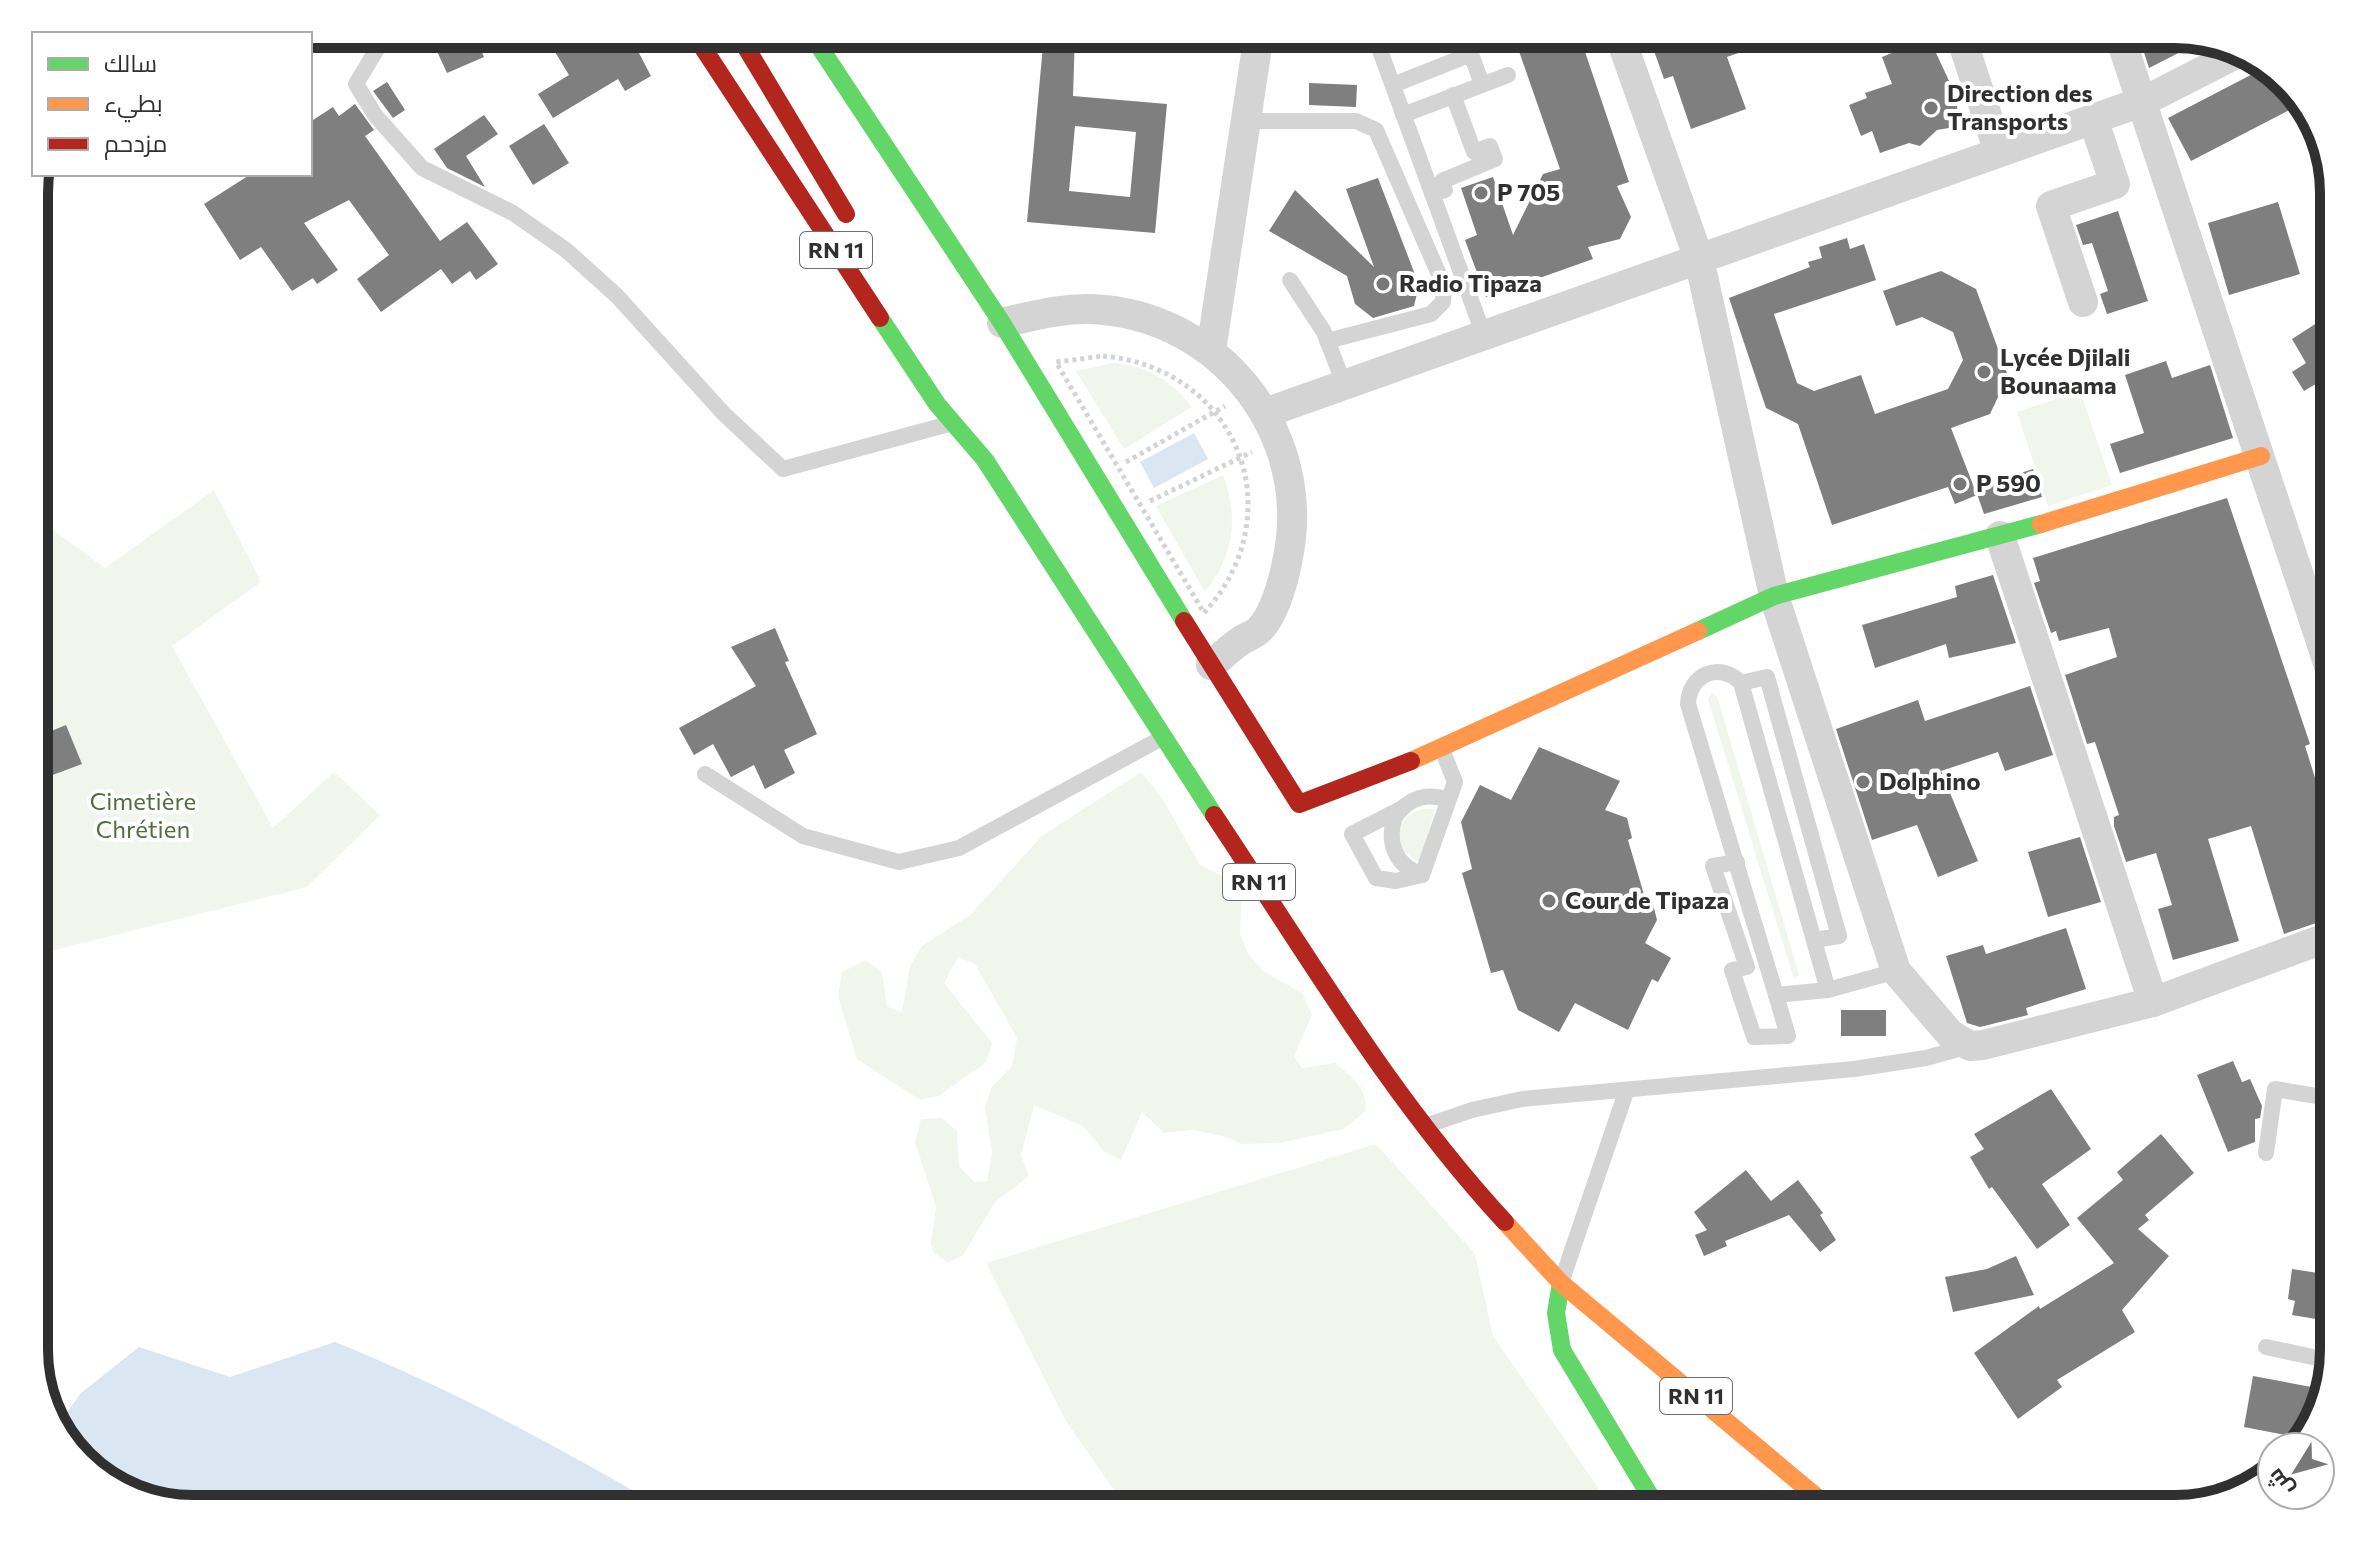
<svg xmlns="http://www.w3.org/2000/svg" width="2368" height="1543" viewBox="0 0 2368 1543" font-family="Commissioner,Cairo,sans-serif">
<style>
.green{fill:#f1f6ed}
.water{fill:#dae7f3}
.building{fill:#7f7f7f;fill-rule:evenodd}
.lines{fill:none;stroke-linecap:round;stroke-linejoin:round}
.path{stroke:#d4d4d4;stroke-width:5;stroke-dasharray:4 4;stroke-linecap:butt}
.lane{stroke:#d4d4d4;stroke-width:16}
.street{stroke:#d4d4d4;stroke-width:30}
.fast{stroke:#63d668;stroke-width:18}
.slow{stroke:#ff974d;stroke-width:18}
.jam{stroke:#b3261e;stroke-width:18}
.poi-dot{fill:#787878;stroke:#fff;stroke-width:3}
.labels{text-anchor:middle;stroke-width:8;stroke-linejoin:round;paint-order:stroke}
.shield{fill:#fff;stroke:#6e6e6e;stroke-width:2}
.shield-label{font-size:22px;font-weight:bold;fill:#303030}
.poi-label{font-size:24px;font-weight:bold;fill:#303030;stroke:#fff;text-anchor:start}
.park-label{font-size:24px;fill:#4f6e3b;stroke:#fff}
.rim{fill:none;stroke:#303030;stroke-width:10}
</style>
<rect width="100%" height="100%" fill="#fff"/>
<!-- green -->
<g class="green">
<path d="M 1113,363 C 1148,366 1170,380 1192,407 L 1124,449 L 1076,371 Z"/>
<polygon points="2080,391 2112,485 2048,506 2017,412"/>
<path d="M 1223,475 C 1239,518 1234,555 1205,592 L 1156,506 Z"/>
<polygon points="214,490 261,582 172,646 273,828 334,772 380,815 307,887 34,955 34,516 105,568"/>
<polygon points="1712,693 1717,696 1799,975 1794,979 1708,699"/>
<path d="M 1141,772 L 1162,798 L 1200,865 L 1235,882 L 1242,895 L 1240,933 L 1248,954 L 1263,971 L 1302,993 L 1312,1015 L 1294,1056 L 1302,1068 L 1335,1063 C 1352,1077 1367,1087 1366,1111 L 1343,1129 L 1280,1143 L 1242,1144 L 1227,1137 L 1193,1130 L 1164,1133 L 1142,1112 L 1121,1160 L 1105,1152 L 1083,1126 L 1034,1105 L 1021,1155 L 1029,1176 L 995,1202 L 963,1255 L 948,1263 L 934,1253 L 931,1244 L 936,1207 L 915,1142 L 921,1119 L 942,1118 L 957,1131 L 959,1166 L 974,1182 L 987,1181 L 992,1153 L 985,1107 L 992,1087 L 1012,1066 L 1017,1038 L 975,964 L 958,957 L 944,983 L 992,1043 L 986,1062 L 939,1096 L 920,1100 L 857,1059 L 838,996 L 842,972 L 866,960 L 882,973 L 887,1006 L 902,1013 L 910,966 L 922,946 L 970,915 L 1042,836 Z"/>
<path d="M 1422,809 L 1435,809 L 1420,863 L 1403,851 C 1394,832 1402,815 1422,809 Z"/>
<polygon points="1376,1144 1475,1254 1493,1336 1613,1509 1127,1509 1066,1421 986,1263"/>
</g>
<!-- water -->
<g class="water">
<polygon points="1194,433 1208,459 1154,488 1140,462"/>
<path d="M 335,1342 C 450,1388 558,1447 665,1509 L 193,1509 L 105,1483 L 55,1429 L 81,1393 L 139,1347 L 230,1377 Z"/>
</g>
<!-- building -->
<g class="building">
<polygon points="429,34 474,34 484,57 447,73"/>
<polygon points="544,34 629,34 651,76 625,91 618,79 553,118 538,94 569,75"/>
<path d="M 1044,34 L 1075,34 L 1073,96 L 1167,104 L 1155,233 L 1027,222 ZM 1075,126 L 1136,132 L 1130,197 L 1069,191 Z"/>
<polygon points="1513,34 1579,34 1629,182 1617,186 1631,217 1620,239 1588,247 1593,259 1486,297 1465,240 1477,235 1461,188 1493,177 1513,235 1543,174 1560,169"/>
<polygon points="1648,34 1783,34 1784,37 1727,57 1746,109 1691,129 1673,76 1664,79"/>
<polygon points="2138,34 2175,34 2200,42 2149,68"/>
<polygon points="1912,40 1914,46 1930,40 1950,83 1948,92 1957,105 1958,120 1949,128 1937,130 1920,146 1909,143 1880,153 1872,131 1861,136 1849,105 1867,98 1865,93 1892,84 1882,57 1894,52 1892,47"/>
<polygon points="2268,66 2303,103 2191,161 2168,118"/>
<polygon points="387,82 405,110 393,118 373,91"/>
<polygon points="1309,83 1357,85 1356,107 1309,105"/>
<polygon points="355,104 374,130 365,136 440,241 467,222 498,264 476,280 470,271 452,284 441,269 381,312 357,279 389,255 349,200 304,223 338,270 317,284 313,278 292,291 261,247 240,260 204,204 251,174 310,174 310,122 333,107 339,116"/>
<polygon points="484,115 498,134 466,156 485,187 447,168 434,149"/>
<polygon points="544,124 569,163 533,185 509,146"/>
<polygon points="1378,178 1419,285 1414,306 1373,318 1355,304 1347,276 1269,231 1295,190 1374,267 1346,189"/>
<polygon points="2278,202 2300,274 2229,295 2208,223"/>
<polygon points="2118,211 2148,301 2107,314 2100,294 2108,291 2092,243 2083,245 2076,225"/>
<polygon points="1847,238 1850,249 1864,244 1876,280 1774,314 1797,383 1814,391 1861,375 1875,414 1948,389 1963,360 1953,332 1922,317 1896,326 1883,291 1941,271 1976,289 2008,376 1990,414 1951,428 1977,495 1955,504 1948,487 1832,525 1798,424 1766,408 1729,298 1810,267 1808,262 1822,258 1819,247"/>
<polygon points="2323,319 2334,336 2334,373 2304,391 2292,372 2306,363 2292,339"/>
<polygon points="2166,361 2172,378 2210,365 2233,438 2120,473 2110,444 2144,433 2125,375"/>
<polygon points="2033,469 2042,497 1984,514 1975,488"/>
<polygon points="2227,498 2310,744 2305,746 2328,819 2334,818 2334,917 2284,934 2251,826 2208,839 2239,941 2173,960 2158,909 2172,905 2156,853 2126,862 2114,826 2114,817 2119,815 2095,742 2087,744 2065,675 2117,657 2109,628 2059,641 2056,631 2051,633 2034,583 2040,581 2033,558"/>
<polygon points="1993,575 2016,643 1949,658 1946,644 1875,668 1862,625 1957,597 1955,586"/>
<polygon points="775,628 789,661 785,662 817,734 784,750 795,773 765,789 754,765 731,777 713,744 694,755 679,728 756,686 731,647"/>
<polygon points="2030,686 2053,755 2005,771 1998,752 1941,771 1978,861 1938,877 1917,825 1872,840 1836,729 1918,700 1925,721"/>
<polygon points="66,725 82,764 34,782 34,738"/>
<polygon points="1539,747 1620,781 1605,810 1627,818 1632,838 1628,840 1647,905 1653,904 1657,920 1645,943 1671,958 1658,982 1652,979 1628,1030 1575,1003 1559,1032 1518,1010 1503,970 1491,973 1462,873 1472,869 1461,822 1480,785 1511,800"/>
<polygon points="2080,837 2101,902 2048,917 2028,852"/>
<polygon points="2066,928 2086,989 2026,1008 2028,1015 1980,1027 1967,1023 1946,956 1983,945 1986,954"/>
<rect x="1841" y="1010" width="45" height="26"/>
<polygon points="2233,1061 2242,1082 2250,1079 2262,1106 2260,1118 2255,1119 2255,1142 2228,1152 2197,1075"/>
<polygon points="2051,1089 2091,1149 2042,1184 2070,1225 2037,1249 1992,1187 1989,1189 1970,1157 1984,1149 1974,1134"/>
<polygon points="2161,1134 2194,1173 2145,1215 2149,1220 2138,1229 2169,1256 2122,1310 2135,1332 2057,1380 2062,1387 2018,1419 1974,1353 2039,1306 2040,1309 2114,1263 2077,1218 2123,1180 2117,1172"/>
<polygon points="1746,1170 1771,1201 1798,1180 1823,1213 1820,1215 1836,1240 1820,1252 1789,1215 1725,1241 1727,1246 1704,1256 1695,1235 1707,1230 1694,1212"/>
<polygon points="2334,1236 2334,1322 2292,1315 2295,1301 2288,1299 2292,1269 2318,1273"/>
<polygon points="2016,1256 2034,1295 1953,1312 1945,1277 1987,1269"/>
<polygon points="2253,1376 2322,1389 2307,1439 2244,1427"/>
</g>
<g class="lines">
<!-- path -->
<g class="path">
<path d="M 1103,356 C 1237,368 1295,513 1204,613 L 1056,362 Z"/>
<polyline points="1126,462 1225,406"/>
<polyline points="1150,501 1252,452"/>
</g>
<!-- lane -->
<g class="lane">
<polyline points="386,34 356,84 375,115 422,168 513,213 566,250 617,296 724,414 783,469 949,424"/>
<polyline points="1374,34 1483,333"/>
<polyline points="1393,85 1471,54 1482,84"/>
<polyline points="1403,115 1508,75"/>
<polyline points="1246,121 1356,121 1376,130 1444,286 1443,302 1431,314 1327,341"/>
<polyline points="1432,194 1445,190 1442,181 1495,159 1490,146 1474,152 1453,95"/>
<polyline points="1290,280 1324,332 1344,384"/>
<polyline points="1741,683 1767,677 1839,936 1814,940"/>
<polyline points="705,774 803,836 899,862 959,848 1160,739"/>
<polyline points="1401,809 1352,834 1376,878 1396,881 1422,875"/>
<polyline points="1737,862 1713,866 1747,967 1732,970 1754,1037 1788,1036 1776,995"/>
<path d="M 1422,875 C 1396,866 1386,843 1395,817 C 1408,798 1427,792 1448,800"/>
<polyline points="1422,875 1455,782 1443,752"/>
<path d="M 1828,990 L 1776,995 L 1688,704 C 1689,674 1720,661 1741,683 L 1828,990 L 1896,971"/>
<polyline points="1428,1125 1472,1110 1522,1099 1854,1069 1926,1058 1969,1046"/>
<polyline points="2266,1153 2275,1089 2334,1099"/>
<polyline points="1563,1277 1626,1092"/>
<polyline points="2266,1347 2331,1361"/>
</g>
<!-- street -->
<g class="street">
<polyline points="1619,34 1699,259 1774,596 1896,971 1950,1034 1970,1046 1983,1045 2153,1002 2334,935"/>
<polyline points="1823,34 1830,34"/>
<polyline points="1960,34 1999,152"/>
<polyline points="2119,34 2334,681"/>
<polyline points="2083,302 2051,206 2115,184 2093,119"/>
<path d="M 1002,323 C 1035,315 1069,306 1104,310 C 1218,321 1303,424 1291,538 C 1288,564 1278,610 1260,629 C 1255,635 1245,637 1239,642 C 1229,649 1220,658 1211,665"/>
<polyline points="1211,351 1259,34"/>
<polyline points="1265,413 2144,101 2238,53"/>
<polyline points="2000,536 2153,1002"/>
</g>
<!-- fast -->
<g class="fast">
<polyline points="811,34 1002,323 1184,621"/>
<polyline points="880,318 937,404 985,460 1214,815"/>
<polyline points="1698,631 1774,596 2041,524"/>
<polyline points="1561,1283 1556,1313 1562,1350 1658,1509"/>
</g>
<!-- slow -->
<g class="slow">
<polyline points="2041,524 2261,456"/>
<polyline points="1411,761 1698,631"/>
<polyline points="1505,1222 1561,1283 1831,1509"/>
</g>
<!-- jam -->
<g class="jam">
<polyline points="694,34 880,318"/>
<polyline points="738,34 846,214"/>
<polyline points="1184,621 1299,804 1411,761"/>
<path d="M 1214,815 C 1306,953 1392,1100 1505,1222"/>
</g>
</g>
<!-- markers -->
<g class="poi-dot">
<circle cx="1931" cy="108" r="8"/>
<circle cx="1481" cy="193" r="8"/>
<circle cx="1383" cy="284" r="8"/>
<circle cx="1984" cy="372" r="8"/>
<circle cx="1960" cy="484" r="8"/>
<circle cx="1863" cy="782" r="8"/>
<circle cx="1549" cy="901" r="8"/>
</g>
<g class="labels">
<!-- shield labels -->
<g class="shield">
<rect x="800" y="232" width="72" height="36" rx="6"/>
<rect x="1223" y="864" width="72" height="36" rx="6"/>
<rect x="1660" y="1378" width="72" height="36" rx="6"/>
</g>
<g class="shield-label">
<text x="836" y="258">RN 11</text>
<text x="1259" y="890">RN 11</text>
<text x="1696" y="1404">RN 11</text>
</g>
<!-- poi labels -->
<g class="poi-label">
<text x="1947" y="102">Direction des<tspan x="1947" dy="28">Transports</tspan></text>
<text x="1497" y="201">P 705</text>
<text x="1399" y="292">Radio Tipaza</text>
<text x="2000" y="366">Lycée Djilali<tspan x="2000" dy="28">Bounaama</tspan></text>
<text x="1976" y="492">P 590</text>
<text x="1879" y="790">Dolphino</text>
<text x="1565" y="909">Cour de Tipaza</text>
</g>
<!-- park labels -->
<g class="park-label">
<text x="143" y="810">Cimetière<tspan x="143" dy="28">Chrétien</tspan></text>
</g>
</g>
<!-- crop -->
<path d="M0 0H2368V1543H0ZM193 48H2175A145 145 0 0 1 2320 193V1350A145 145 0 0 1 2175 1495H193A145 145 0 0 1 48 1350V193A145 145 0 0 1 193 48Z" fill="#fff" fill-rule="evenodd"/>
<path class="rim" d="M193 48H2175A145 145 0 0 1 2320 193V1350A145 145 0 0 1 2175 1495H193A145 145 0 0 1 48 1350V193A145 145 0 0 1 193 48Z"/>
<!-- legend -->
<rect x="32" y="32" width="280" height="144" fill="#ffffff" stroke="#acacac" stroke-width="2"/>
<rect x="48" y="58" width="40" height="12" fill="#63d668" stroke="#acacac" stroke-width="2"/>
<text x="104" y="72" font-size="24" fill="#303030">سالك</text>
<rect x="48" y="98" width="40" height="12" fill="#ff974d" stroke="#acacac" stroke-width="2"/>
<text x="104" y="112" font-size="24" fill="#303030">بطيء</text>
<rect x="48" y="138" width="40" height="12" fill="#b3261e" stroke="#acacac" stroke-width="2"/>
<text x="104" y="152" font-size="24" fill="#303030">مزدحم</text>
<!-- north arrow -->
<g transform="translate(2296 1471) rotate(233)"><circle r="38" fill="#ffffff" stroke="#acacac" stroke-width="2"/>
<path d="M0-6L14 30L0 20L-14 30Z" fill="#787878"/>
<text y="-12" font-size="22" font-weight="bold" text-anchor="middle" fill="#303030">ش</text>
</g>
</svg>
